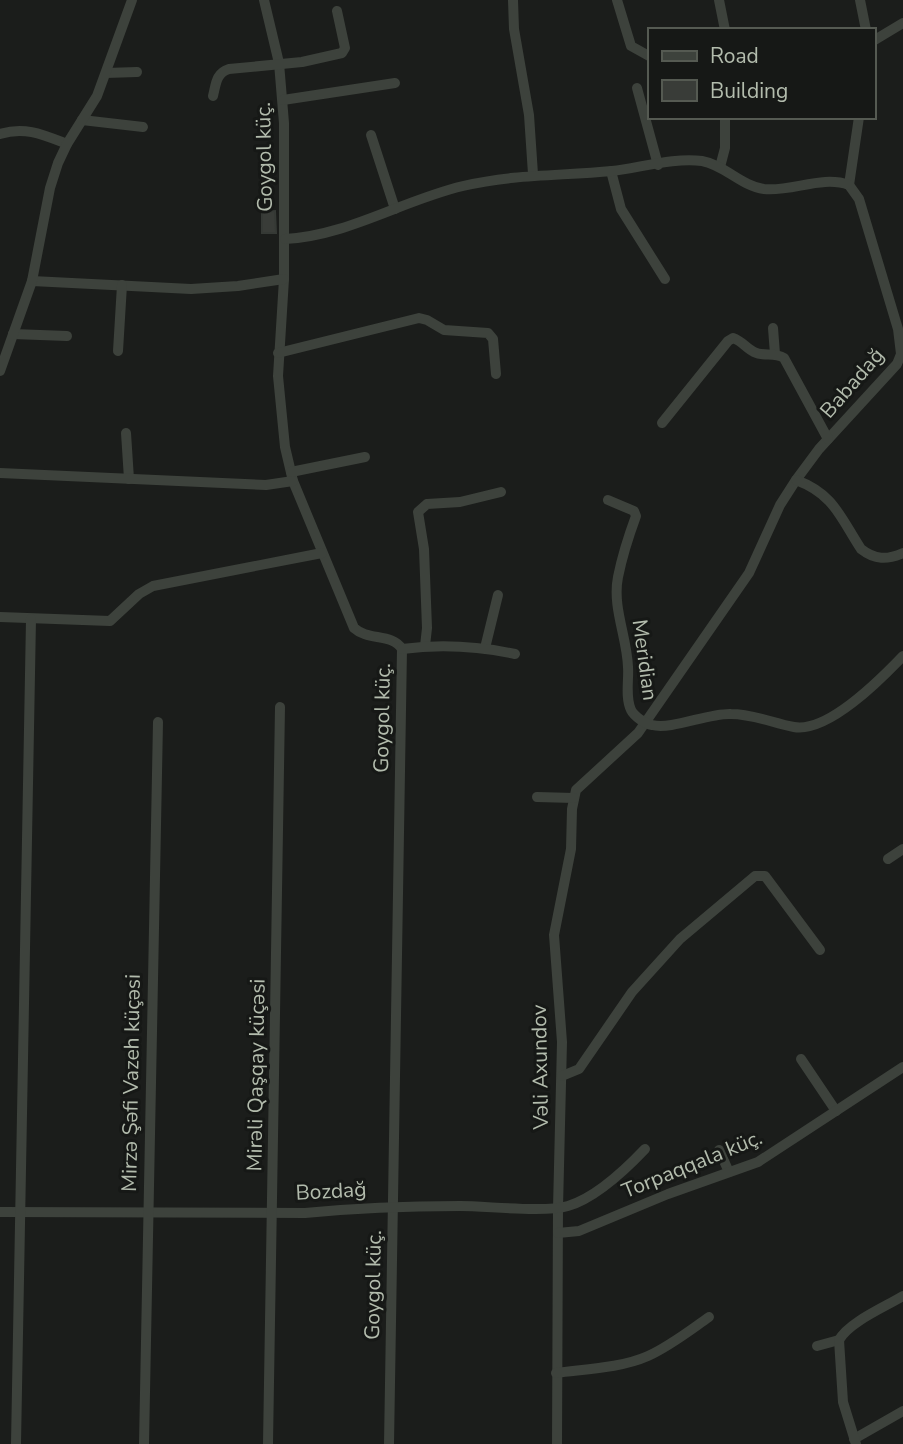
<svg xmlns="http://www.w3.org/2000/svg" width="903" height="1444" viewBox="0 0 903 1444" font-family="'Nunito Sans',sans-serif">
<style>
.building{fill:#393c38;stroke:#353935;stroke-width:2}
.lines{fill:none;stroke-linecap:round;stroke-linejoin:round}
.minor{stroke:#3d423c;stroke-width:10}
.labels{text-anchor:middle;stroke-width:6;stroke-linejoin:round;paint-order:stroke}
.street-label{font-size:21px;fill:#b3bcad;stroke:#161816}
</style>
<rect width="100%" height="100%" fill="#1b1d1b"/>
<!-- building -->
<polygon class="building" points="275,211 276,233 262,233 262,212"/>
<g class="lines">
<!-- minor -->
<g class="minor">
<path d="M 264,0 L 279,63 L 284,123 L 284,279 L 278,376 L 285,447 L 293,481 L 354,628 C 368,641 392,633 402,649 L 389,1444"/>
<polyline points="513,0 514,29 529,115 533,174"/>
<polyline points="617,0 631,46 649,56"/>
<polyline points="719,0 725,30"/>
<polyline points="860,0 866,30"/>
<polyline points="873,41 903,23"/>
<polyline points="106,73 137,72"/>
<polyline points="637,88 658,165"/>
<path d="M 213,96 C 216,84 216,73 229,69 L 302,62 L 342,53 L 345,48 L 337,11"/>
<polyline points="283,100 395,83"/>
<polyline points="82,120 143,127"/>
<path d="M 0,134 C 25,126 44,135 67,144"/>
<polyline points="371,135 395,209"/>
<polyline points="720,167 725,148 725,117"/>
<polyline points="611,171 621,209 665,279"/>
<polyline points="849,185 859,117"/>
<path d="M 285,239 C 347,236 403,200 463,186 C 515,174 559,176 612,171 C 639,168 675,157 702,161 C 725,165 741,186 764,189 C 792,192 822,175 849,185 L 859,199 L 898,329 L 901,354 L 897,364 L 819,449 L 796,480 L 780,505 L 749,573 L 638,733 L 576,790 L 572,809 L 571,849 L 554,935 L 562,1042 L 558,1208 L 557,1444"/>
<polyline points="32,281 191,289 238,286 284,279"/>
<polyline points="773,328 775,354"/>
<polyline points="13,334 67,336"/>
<polyline points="118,351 122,285"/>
<polyline points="278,353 419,318 427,320 444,330 488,333 493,339 496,374"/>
<polyline points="0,371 32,281 50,188 58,163 67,144 97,96 132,0"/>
<path d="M 662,423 L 728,341 L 733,338 C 742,341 746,348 754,352 C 764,357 774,352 784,358 L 828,439"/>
<polyline points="126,433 129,479"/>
<polyline points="291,472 365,457"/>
<polyline points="0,473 266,485 293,481"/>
<path d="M 796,480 C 834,494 840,517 861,549 C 875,560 887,560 903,553"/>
<path d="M 608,500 L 634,511 L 636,516 C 629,535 622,557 618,577 C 612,607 627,637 628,667 C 629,680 625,697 631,710 C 634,716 645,724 652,725 C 672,730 708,713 731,714 C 753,714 773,723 794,727 C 828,733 881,679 903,656"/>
<polyline points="0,617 110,621 139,594 153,586 322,553"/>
<polyline points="425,646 427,628 424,549 418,512 427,504 460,502 501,492"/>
<polyline points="485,648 498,595"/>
<path d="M 402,649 C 441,644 477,646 515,654"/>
<polyline points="537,797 574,798"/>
<polyline points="888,859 903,849"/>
<polyline points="801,1059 836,1111"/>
<polyline points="562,1076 579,1069 632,992 680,939 755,876 765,876 820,950"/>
<polyline points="719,1150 729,1172"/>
<path d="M 0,1212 L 305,1213 C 356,1208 408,1206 460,1206 C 488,1206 544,1213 568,1206 C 595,1198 626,1169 645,1149"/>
<polyline points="558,1233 579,1231 668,1194 758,1162 903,1067"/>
<polyline points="817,1346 839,1340"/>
<path d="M 556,1373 C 586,1369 621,1368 648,1356 C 670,1346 689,1331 709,1317"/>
<polyline points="854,1439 903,1411"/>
<polyline points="16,1444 31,619"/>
<polyline points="144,1444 158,722"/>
<polyline points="268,1444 280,707"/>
<path d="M 856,1444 L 843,1402 L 839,1340 C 849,1322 885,1307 903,1296"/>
</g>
</g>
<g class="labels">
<!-- street labels -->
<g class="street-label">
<text transform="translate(264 157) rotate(-91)" y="7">Goygol küç.</text>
<text transform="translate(852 383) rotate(-49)" y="7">Babadağ</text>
<text transform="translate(645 660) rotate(82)" y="7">Meridian</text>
<text transform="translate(382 718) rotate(-89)" y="7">Goygol küç.</text>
<text transform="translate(540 1067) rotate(-91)" y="7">Vəli Axundov</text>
<text transform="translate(256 1075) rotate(-89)" y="7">Mirəli Qaşqay küçəsi</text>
<text transform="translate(131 1083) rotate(-89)" y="7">Mirzə Şəfi Vazeh küçəsi</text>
<text transform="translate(692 1164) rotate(-22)" y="7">Torpaqqala küç.</text>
<text transform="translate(331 1191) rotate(-3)" y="7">Bozdağ</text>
<text transform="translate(373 1285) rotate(-89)" y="7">Goygol küç.</text>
</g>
</g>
<!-- legend -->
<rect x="648" y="28" width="228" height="91" fill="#161816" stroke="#555a52" stroke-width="2"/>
<rect x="662" y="51" width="35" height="10" fill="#3d423c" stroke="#555a52" stroke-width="2"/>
<text x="710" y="63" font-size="21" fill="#b3bcad">Road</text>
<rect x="662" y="80" width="35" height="21" fill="#393c38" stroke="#555a52" stroke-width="2"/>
<text x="710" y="98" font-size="21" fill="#b3bcad">Building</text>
</svg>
